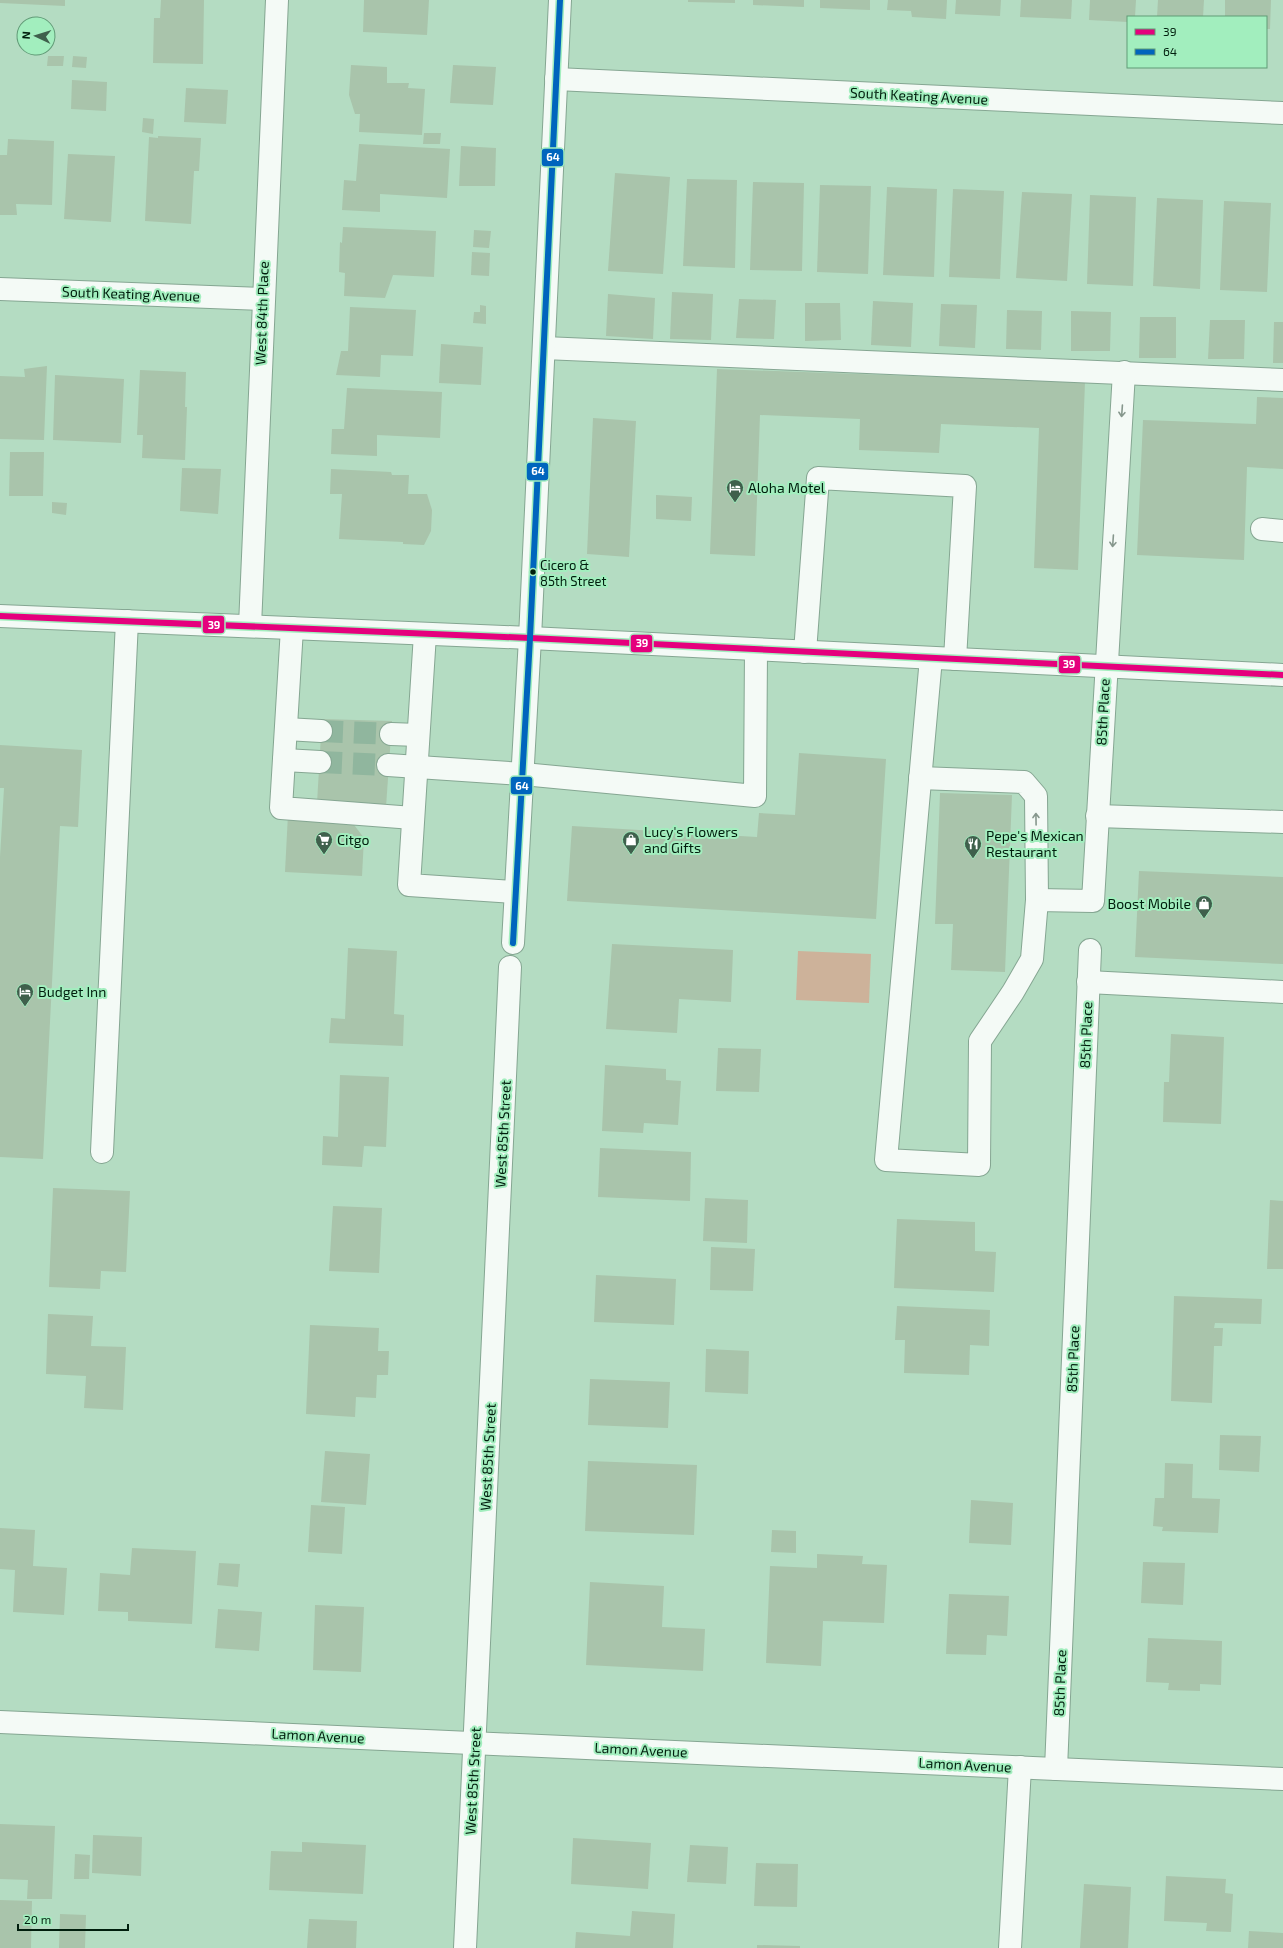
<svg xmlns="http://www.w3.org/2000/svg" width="1283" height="1948" viewBox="0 0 1283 1948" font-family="'Exo 2',sans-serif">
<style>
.green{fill:#cdb29a}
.building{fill:#a9c4ab}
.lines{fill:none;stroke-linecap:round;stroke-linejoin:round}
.minor-tunnel{stroke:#90b69e;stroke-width:22;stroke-dasharray:22 11;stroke-linecap:butt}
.minor-casing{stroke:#85a692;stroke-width:24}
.major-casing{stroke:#85a692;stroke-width:24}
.minor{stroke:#f4faf6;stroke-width:22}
.major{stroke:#f4faf6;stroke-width:22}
.bus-1-casing{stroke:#a2eebe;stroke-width:9}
.bus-2-casing{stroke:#a2eebe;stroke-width:9}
.bus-1{stroke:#e5007d;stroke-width:6}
.bus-2{stroke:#0065bd;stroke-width:6}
.oneway{stroke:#86978d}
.bus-dot{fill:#001e0d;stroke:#a2eebe;stroke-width:1.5}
.labels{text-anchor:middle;stroke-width:4;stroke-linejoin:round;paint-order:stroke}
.bus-label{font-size:13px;fill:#001e0d;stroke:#a2eebe;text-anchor:start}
.street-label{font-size:14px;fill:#001e0d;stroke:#a2eebe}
.poi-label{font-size:14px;fill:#001e0d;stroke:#a2eebe;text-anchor:start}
.line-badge{stroke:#a2eebe;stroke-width:1.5}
.badge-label{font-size:11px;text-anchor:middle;font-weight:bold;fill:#fff}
</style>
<rect width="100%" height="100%" fill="#b4dcc2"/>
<!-- green -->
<polygon class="green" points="798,951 871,954 869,1003 796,1000"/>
<!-- building -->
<g class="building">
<polygon points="0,0 65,0 65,6 0,3"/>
<polygon points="161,0 204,0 203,64 153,63 154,18 160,18"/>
<polygon points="364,0 429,0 427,35 363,32"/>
<polygon points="688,0 735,0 735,3 688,2"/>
<polygon points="753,0 804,0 804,7 753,5"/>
<polygon points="820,0 870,0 870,10 820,8"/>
<polygon points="888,0 947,0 946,19 912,17 911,11 887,10"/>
<polygon points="956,0 1001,0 1000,16 955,14"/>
<polygon points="1021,0 1072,0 1071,19 1020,17"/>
<polygon points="1090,0 1136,0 1135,17 1128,17 1128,22 1089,20"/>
<polygon points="1158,0 1204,0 1203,17 1157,17"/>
<polygon points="1225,0 1271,0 1270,29 1266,29 1266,17 1225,17"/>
<polygon points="48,56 64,56 63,66 47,66"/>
<polygon points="73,56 87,57 86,68 72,67"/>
<polygon points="351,65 387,67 387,83 409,83 408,88 425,89 422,135 359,132 360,114 355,114 349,95"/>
<polygon points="453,65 496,67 493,105 450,103"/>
<polygon points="72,80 107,82 106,111 71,109"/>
<polygon points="186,88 228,90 226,124 184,122"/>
<polygon points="143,118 154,119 153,134 142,132"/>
<polygon points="424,133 441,133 440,144 423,144"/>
<polygon points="158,136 201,138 199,171 194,171 191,224 145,221 149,137 158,138"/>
<polygon points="8,139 54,141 52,205 16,204 17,215 0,215 0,155 7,155"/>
<polygon points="359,144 450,149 447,198 380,194 380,212 342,210 344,180 356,181"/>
<polygon points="461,146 496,148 495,186 459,186"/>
<polygon points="68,154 115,156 111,222 64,219"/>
<polygon points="615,173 670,177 663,274 608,271"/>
<polygon points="687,179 737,180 735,268 683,266"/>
<polygon points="753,182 804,183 802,271 750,270"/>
<polygon points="820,185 871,186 868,274 817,272"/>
<polygon points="887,187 937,189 934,277 883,275"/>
<polygon points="953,189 1004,191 1000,279 949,277"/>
<polygon points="1022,192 1072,194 1067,281 1016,278"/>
<polygon points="1090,195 1136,197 1133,286 1087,284"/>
<polygon points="1157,198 1203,200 1200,289 1153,286"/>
<polygon points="1224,201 1271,203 1267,292 1220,290"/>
<polygon points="343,227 436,231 434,277 393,275 385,298 344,296 345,273 339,272 340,242 342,243"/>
<polygon points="474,230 491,231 489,248 473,247"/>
<polygon points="472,252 490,253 489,276 471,275"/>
<polygon points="672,292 713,294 711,340 670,339"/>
<polygon points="608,294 655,298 653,339 606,336"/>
<polygon points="739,299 776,300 774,339 736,338"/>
<polygon points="873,301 913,303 911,347 871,345"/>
<polygon points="805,303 840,303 841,340 805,341"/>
<polygon points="941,304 977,305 975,348 939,346"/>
<polygon points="480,305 486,306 486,324 473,323 474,312 480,312"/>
<polygon points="350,307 416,310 413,356 381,355 380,377 336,375 341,351 348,351"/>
<polygon points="1007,310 1042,311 1041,350 1006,349"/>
<polygon points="1071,311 1111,312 1110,351 1071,351"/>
<polygon points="1140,317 1176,317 1176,358 1139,358"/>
<polygon points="1210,320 1245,320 1244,359 1208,359"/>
<polygon points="1274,322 1283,322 1283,363 1273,363"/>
<polygon points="441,344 483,347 481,385 439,383"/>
<polygon points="47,366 44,440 0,439 0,376 25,377 24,369"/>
<polygon points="717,369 1085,382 1078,570 1034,568 1039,428 941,424 939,453 859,450 860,419 760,415 755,556 710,554"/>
<polygon points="140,370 186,372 185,407 187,407 185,460 142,458 143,435 137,435"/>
<polygon points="55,375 124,379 121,443 53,440"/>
<polygon points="347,388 442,392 440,438 377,435 377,456 331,454 332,429 344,429"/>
<polygon points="1257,397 1283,398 1283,469 1247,467 1244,560 1137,555 1143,420 1256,424"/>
<polygon points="593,418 636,421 629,557 587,554"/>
<polygon points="10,452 44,452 43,496 9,496"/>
<polygon points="182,468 221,469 218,514 180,511"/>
<polygon points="331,469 391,472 392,475 409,475 408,494 427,494 432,510 431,531 424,545 403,544 403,542 339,539 342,494 330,494"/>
<polygon points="656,495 692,497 691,521 656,519"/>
<polygon points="52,502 67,503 66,515 52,513"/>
<polygon points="322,719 392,721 386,807 317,803"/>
<polygon points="0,745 82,750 78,827 60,826 43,1159 0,1157 0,857 4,788 0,788"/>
<polygon points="799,753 886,759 876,919 567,901 572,826 757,837 759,813 795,815"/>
<polygon points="940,793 1012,795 1005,972 951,970 953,924 935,924"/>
<polygon points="288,814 348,817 364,838 362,876 285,872"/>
<polygon points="1139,871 1283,877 1283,964 1135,957"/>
<polygon points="612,944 733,950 731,1002 679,999 677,1033 606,1029"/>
<polygon points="348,948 397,951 394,1014 404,1015 403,1046 329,1043 331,1018 345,1019"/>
<polygon points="1171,1034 1224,1037 1221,1124 1163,1122 1164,1082 1169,1082"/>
<polygon points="718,1048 761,1049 759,1092 716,1091"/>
<polygon points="605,1065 666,1069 666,1080 681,1081 678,1125 644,1123 643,1133 602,1131"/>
<polygon points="340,1075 389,1077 386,1147 364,1146 362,1167 322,1165 323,1136 338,1137"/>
<polygon points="600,1148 691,1152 690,1201 598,1197"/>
<polygon points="53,1188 130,1191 126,1272 101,1271 100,1289 49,1287"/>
<polygon points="705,1198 748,1200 747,1243 703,1241"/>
<polygon points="1270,1200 1283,1201 1283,1269 1267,1269"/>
<polygon points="333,1206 382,1208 379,1273 329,1271"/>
<polygon points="897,1219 975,1222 975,1251 996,1252 994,1292 894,1288"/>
<polygon points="711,1247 755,1249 753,1291 710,1290"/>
<polygon points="596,1275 676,1279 674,1325 594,1322"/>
<polygon points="1174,1296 1262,1299 1261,1324 1215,1323 1214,1328 1223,1328 1222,1346 1214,1346 1212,1403 1171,1401"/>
<polygon points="897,1306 990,1310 989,1346 970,1345 969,1375 904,1373 905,1340 895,1340"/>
<polygon points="48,1314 93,1316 91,1346 126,1347 123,1410 84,1408 86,1376 46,1374"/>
<polygon points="310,1325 379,1328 378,1351 389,1351 388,1375 377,1375 376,1398 356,1397 355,1417 306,1414"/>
<polygon points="706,1349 749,1351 748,1394 705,1392"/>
<polygon points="590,1379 670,1382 668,1428 588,1425"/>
<polygon points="1220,1435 1261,1436 1259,1472 1219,1470"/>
<polygon points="325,1451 370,1454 366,1505 321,1502"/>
<polygon points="588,1461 697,1465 694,1535 585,1531"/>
<polygon points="1165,1463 1193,1464 1192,1498 1220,1499 1218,1533 1162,1531 1163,1527 1153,1526 1155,1498 1164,1498"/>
<polygon points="971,1500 1013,1503 1011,1545 969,1543"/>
<polygon points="311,1505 345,1507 342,1554 308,1552"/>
<polygon points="0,1528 35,1530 33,1566 67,1568 64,1615 13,1612 15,1570 0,1569"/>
<polygon points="772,1530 796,1531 796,1553 771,1552"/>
<polygon points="132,1548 196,1551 192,1624 128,1621 128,1612 98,1611 100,1573 130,1575"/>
<polygon points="817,1554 863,1556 862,1564 887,1565 884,1623 823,1621 821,1666 766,1663 770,1566 817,1568"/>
<polygon points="1143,1562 1185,1563 1183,1605 1141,1603"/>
<polygon points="219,1563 240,1564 238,1587 217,1585"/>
<polygon points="590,1582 664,1586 662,1627 705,1629 703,1671 586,1665"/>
<polygon points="949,1594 1009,1596 1007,1636 987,1635 986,1655 946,1654"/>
<polygon points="315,1605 364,1607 361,1672 313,1670"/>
<polygon points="218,1609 262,1612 259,1651 215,1648"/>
<polygon points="1148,1638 1222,1641 1221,1685 1200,1684 1200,1691 1168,1690 1169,1683 1146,1682"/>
<polygon points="0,1824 55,1826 52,1899 27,1899 28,1880 0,1879"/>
<polygon points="93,1835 142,1837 141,1876 92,1873"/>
<polygon points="573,1838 651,1843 648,1889 571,1884"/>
<polygon points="302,1842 366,1845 363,1894 269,1890 271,1851 302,1852"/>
<polygon points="690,1845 728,1847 726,1884 687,1882"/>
<polygon points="75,1854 90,1855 89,1879 74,1879"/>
<polygon points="756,1863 798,1864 797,1907 754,1906"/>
<polygon points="1166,1876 1226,1879 1225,1893 1233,1894 1231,1932 1206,1931 1207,1923 1164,1921"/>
<polygon points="1084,1884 1131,1887 1128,1948 1080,1948"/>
<polygon points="0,1900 32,1901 31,1948 0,1948"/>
<polygon points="632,1911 675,1914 673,1948 575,1948 576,1932 630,1936"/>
<polygon points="60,1914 86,1915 85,1948 59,1948"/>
<polygon points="309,1919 357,1921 356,1948 307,1948"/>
<polygon points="1249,1931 1283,1933 1283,1948 1248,1948"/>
<polygon points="757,1945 800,1946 800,1948 757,1948"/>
</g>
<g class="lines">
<!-- minor-tunnel -->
<g class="minor-tunnel">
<polyline points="321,731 391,734"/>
<polyline points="320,762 388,765"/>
</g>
<defs>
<g id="minor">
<polyline points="556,79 1283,113"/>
<polyline points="0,289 263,299"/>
<polyline points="544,348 1283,380"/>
<polyline points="1262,529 1283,531"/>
<polyline points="250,626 277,0"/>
<polyline points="292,628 281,808 413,818"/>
<polyline points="425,634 409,885 515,892"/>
<polyline points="805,652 818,478 965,486 955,659"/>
<polyline points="931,658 886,1160 979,1165 980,1041 1013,992 1032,959 1037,900 1093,901 1124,372"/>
<polyline points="286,729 321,731"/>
<polyline points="391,734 418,735"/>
<polyline points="284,760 320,762"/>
<polyline points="388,765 523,774 755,796 756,650"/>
<polyline points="920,778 1024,782 1036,796 1037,900"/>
<polyline points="1097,816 1283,822"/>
<polyline points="513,943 530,638 560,0"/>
<polyline points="1088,982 1283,992"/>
<polyline points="102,1152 127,621"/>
<polyline points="0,1722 1283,1779"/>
<polyline points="1056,1769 1090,950"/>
<polyline points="465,1948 510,967"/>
<polyline points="1010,1948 1020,1767"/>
</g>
<polyline id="major" points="0,616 530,638 1283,675"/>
</defs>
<!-- minor casing -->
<use href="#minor" class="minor-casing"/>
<!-- major casing -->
<use href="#major" class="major-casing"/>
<!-- minor -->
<use href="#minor" class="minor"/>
<!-- major -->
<use href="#major" class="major"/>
<defs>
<polyline id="bus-1" points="0,616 530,638 1283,675"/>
<polyline id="bus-2" points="513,943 530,638 560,0"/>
</defs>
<!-- bus-1 casing -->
<use href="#bus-1" class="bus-1-casing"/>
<!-- bus-2 casing -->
<use href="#bus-2" class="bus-2-casing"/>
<!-- bus-1 -->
<use href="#bus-1" class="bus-1"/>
<!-- bus-2 -->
<use href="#bus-2" class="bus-2"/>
</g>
<!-- one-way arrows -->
<defs><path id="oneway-shaft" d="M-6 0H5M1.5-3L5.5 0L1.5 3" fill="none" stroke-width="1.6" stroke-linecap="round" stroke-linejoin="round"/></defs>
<g class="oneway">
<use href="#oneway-shaft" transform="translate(1122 411) rotate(94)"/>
<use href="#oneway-shaft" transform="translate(1113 541) rotate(94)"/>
<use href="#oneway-shaft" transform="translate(1036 819) rotate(-91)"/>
</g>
<!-- icons -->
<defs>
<symbol id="hotel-pin" viewBox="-11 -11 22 30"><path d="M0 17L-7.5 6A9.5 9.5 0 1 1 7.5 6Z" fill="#3f604c" stroke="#a2eebe"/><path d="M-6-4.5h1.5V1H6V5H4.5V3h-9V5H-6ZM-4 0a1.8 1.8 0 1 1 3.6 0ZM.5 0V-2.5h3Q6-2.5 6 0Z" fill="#fff"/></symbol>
<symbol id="supermarket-pin" viewBox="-11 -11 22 30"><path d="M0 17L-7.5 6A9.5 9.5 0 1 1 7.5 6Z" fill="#3f604c" stroke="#a2eebe"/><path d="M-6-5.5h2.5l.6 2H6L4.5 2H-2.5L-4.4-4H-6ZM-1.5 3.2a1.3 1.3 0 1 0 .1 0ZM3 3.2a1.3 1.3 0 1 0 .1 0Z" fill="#fff"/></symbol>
<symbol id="shop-pin" viewBox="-11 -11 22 30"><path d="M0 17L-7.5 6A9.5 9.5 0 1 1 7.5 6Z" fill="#3f604c" stroke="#a2eebe"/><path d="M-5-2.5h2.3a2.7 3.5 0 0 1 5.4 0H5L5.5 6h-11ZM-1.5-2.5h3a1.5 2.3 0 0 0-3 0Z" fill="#fff"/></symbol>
<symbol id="restaurant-pin" viewBox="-11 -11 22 30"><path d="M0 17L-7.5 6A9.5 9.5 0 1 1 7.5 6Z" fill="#3f604c" stroke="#a2eebe"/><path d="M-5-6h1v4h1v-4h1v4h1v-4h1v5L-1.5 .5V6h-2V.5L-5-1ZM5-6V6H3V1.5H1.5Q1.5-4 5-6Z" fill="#fff"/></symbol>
</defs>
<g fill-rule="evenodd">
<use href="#hotel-pin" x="725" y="478" width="20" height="27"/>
<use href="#supermarket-pin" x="314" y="830" width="20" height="27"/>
<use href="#shop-pin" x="621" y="830" width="20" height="27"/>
<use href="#restaurant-pin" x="963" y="834" width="20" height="27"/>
<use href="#shop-pin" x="1194" y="894" width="20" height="27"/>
<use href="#hotel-pin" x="15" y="982" width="20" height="27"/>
</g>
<!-- markers -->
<circle class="bus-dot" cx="533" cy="572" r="3.5"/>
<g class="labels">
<!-- bus labels -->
<g class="bus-label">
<text x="540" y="570">Cicero &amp;<tspan x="540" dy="16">85th Street</tspan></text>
</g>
<!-- street labels -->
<g class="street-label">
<text transform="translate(919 96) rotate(3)" y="5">South Keating Avenue</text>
<text transform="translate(131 294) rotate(2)" y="5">South Keating Avenue</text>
<text transform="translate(262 313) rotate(-88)" y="5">West 84th Place</text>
<text transform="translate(1103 712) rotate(-87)" y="5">85th Place</text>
<text transform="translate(1086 1035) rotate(-88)" y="5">85th Place</text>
<text transform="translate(503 1134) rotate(-87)" y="5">West 85th Street</text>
<text transform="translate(1073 1359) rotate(-88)" y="5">85th Place</text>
<text transform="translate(488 1457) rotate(-87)" y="5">West 85th Street</text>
<text transform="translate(1060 1683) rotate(-88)" y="5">85th Place</text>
<text transform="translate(318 1736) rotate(3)" y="5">Lamon Avenue</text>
<text transform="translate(641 1750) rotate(3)" y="5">Lamon Avenue</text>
<text transform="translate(965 1765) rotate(3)" y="5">Lamon Avenue</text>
<text transform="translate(473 1781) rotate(-87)" y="5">West 85th Street</text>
</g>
<!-- poi labels -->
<g class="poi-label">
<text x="748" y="493">Aloha Motel</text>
<text x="644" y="837">Lucy's Flowers<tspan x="644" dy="16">and Gifts</tspan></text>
<text x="986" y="841">Pepe's Mexican<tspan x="986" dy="16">Restaurant</tspan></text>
<text x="337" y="845">Citgo</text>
<text x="1191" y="909" text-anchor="end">Boost Mobile</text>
<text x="38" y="997">Budget Inn</text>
</g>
</g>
<g class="line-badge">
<rect x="541" y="148" width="23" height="19" rx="4" fill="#0065bd"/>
<rect x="526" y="462" width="23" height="19" rx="4" fill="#0065bd"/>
<rect x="202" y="615" width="23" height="19" rx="4" fill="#e5007d"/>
<rect x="630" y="634" width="23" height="19" rx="4" fill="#e5007d"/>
<rect x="1058" y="655" width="23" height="19" rx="4" fill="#e5007d"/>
<rect x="510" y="776" width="23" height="19" rx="4" fill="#0065bd"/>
</g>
<g class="badge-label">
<text x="553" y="161">64</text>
<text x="538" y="475">64</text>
<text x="214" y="629">39</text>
<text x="642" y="647">39</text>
<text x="1069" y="668">39</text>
<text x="522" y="790">64</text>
</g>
<!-- legend -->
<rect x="1127" y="16" width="140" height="52" fill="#a2eebe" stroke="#619b77"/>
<rect x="1135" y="29" width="20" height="6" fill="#e5007d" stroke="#619b77"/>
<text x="1163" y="36" font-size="12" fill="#001e0d">39</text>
<rect x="1135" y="49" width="20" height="6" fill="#0065bd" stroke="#619b77"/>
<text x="1163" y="56" font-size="12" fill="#001e0d">64</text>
<!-- north arrow -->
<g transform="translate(36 36) rotate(274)"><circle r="19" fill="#a2eebe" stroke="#619b77"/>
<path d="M0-3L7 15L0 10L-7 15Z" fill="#3f604c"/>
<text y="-6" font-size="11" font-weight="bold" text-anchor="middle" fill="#001e0d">N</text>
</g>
<!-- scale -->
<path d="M18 1924v6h110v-6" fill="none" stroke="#001e0d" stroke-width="2"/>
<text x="24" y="1924" font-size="12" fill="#001e0d" stroke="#a2eebe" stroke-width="3" paint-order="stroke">20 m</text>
</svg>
